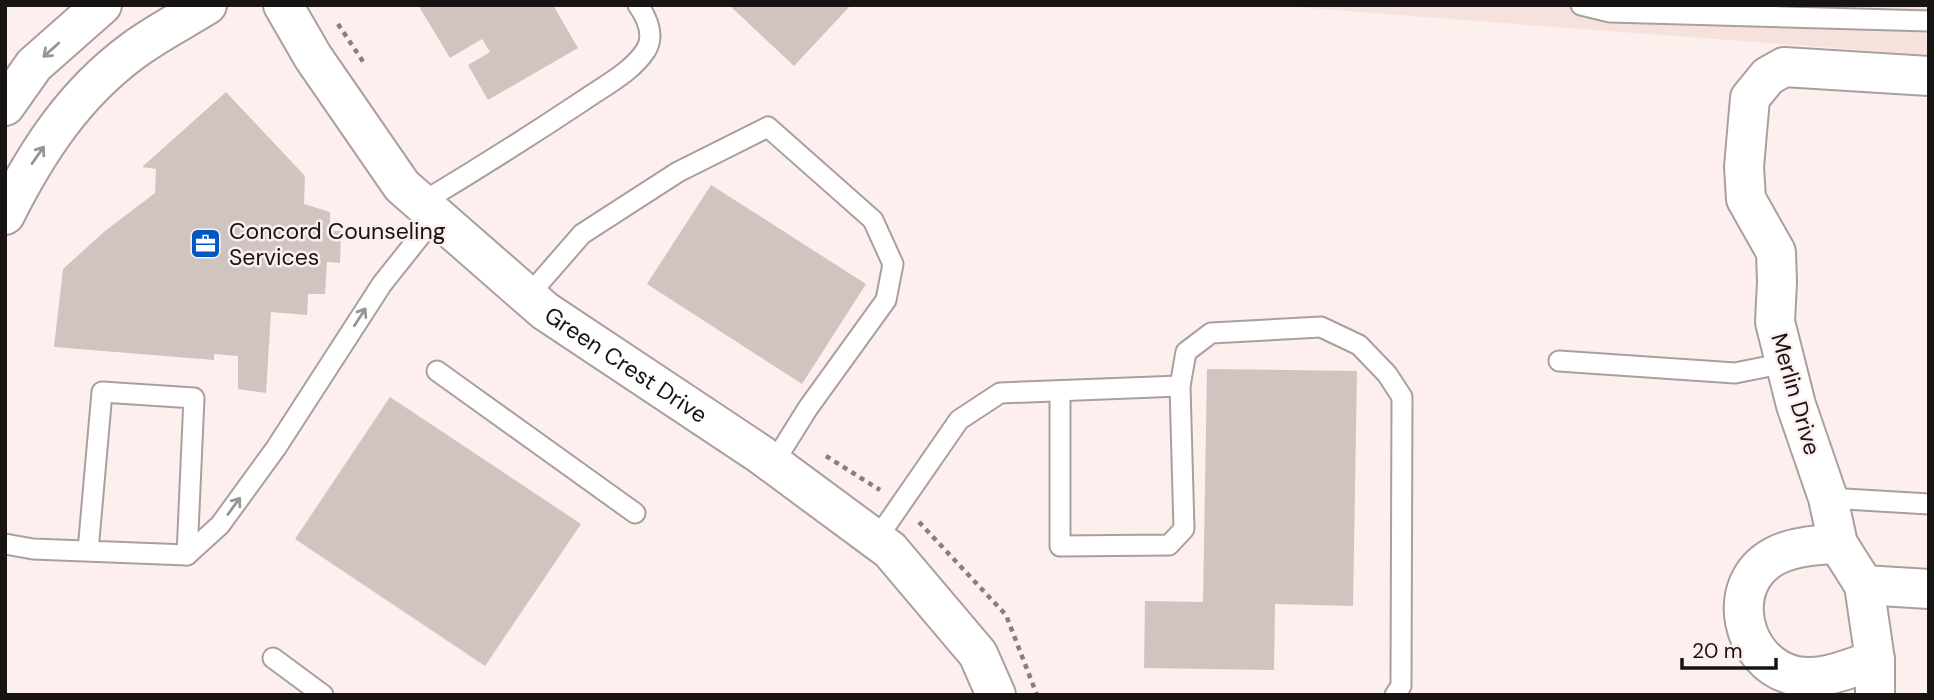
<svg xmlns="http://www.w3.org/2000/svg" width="1934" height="700" viewBox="0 0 1934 700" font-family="'DM Sans',sans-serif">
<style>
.built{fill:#f6e2dd}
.building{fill:#d0c4c1}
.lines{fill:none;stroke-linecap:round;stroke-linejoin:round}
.service-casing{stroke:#ab9f9d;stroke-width:23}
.minor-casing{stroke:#ab9f9d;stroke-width:42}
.path{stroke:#877f7d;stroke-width:4.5;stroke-dasharray:5 5;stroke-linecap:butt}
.service{stroke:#fff;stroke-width:19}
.minor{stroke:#fff;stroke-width:38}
.oneway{stroke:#979595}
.labels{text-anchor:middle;stroke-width:5;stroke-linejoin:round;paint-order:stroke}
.poi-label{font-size:23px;fill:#181413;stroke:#fcefed;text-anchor:start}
.street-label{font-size:23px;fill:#181413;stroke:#fcefed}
</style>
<rect width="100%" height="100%" fill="#fcefed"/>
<!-- built -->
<polygon class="built" points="1270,5 1929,5 1929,55 1554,27"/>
<!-- building -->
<g class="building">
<polygon points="418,5 553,5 578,48 488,100 468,65 490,52 482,39 450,58"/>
<polygon points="729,5 851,5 794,66"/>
<polygon points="226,92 305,176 304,204 330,212 330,231 341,231 340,263 327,262 325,294 308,294 307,315 271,312 266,393 238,389 238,356 214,354 214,360 54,347 63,269 105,231 155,193 156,169 142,167"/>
<polygon points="711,185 866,284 802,384 647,284"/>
<polygon points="1207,369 1357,371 1353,606 1275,604 1274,670 1144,668 1145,601 1203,602"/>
<polygon points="390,397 581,524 485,666 295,539"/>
</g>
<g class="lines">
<defs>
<g id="service">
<polyline points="1581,5 1610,12 1929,21"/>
<path d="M 421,203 C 476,170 530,136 584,100 C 604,86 632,72 646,50 C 655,35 647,18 638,5"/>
<polyline points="528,296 582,234 678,172 768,127 873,220 893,264 886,300 808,408 773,464"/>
<polyline points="1559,361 1735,373 1785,363"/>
<polyline points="437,371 635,513"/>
<polyline points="1060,392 1060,546 1169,545 1184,529 1180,386 1186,352 1211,333 1321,327 1359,345 1387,374 1402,397 1401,686 1395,695"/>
<polyline points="1828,498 1929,504"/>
<polyline points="876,540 959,420 1000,393 1180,386"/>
<polyline points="5,544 33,549 187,555 194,398 102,392 88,551"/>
<polyline points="187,555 220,525 276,448 382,284 436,216"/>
<polyline points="273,658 323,695"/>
</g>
<g id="minor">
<path id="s1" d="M 283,5 L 313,57 L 402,186 L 545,311 L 760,454 L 890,550 L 978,654 L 996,695"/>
<polyline points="5,106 34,65 102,5"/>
<path d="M 5,215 C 37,151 75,93 134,50 C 157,33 183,20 207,5"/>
<path d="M 1838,544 C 1817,545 1794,546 1775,556 C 1723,583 1740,664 1796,676 C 1823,681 1850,668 1875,660"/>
<polyline points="1864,585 1929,589"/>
<polyline points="1875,695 1875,660 1864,585 1838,544 1828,498 1796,405 1775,322 1777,282 1776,252 1746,199 1744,167 1750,98 1768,76 1784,67 1929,76"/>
</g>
</defs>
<!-- service casing -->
<use href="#service" class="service-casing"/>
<!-- minor casing -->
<use href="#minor" class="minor-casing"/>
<!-- path -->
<g class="path">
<polyline points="338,24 364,63"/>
<polyline points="826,456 880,490"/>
<polyline points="919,522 1006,615 1037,695"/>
</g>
<!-- service -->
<use href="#service" class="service"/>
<!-- minor -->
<use href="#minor" class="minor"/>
</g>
<!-- one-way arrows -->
<defs><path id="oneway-shaft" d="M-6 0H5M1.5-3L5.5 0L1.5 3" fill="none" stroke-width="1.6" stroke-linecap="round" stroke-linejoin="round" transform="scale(1.75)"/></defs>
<g class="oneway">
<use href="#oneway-shaft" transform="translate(51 50) rotate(138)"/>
<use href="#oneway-shaft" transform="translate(38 155) rotate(-55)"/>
<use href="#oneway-shaft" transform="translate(360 317) rotate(-57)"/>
<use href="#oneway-shaft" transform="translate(234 506) rotate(-54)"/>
</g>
<!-- icons -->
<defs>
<symbol id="office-square" viewBox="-11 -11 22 22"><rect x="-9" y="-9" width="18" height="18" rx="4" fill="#0059c2" stroke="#fcefed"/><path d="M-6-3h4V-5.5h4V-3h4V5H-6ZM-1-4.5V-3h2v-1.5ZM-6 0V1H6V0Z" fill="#fff"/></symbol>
</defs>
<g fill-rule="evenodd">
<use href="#office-square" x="188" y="226" width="35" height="35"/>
</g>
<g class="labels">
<!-- poi labels -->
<g class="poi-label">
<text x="229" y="239">Concord Counseling<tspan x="229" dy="26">Services</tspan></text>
</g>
<!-- street labels -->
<g class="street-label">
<text dy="8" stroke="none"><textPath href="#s1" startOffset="504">Green Crest Drive</textPath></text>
<text transform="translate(1796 394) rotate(74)" y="8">Merlin Drive</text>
</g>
</g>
<!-- border -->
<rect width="1934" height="700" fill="none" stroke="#181413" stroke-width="14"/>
<!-- scale -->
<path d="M1682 658v10h94v-10" fill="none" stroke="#181413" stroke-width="3.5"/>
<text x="1692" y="658" font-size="21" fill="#181413" stroke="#fcefed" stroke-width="5" paint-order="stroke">20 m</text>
</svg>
